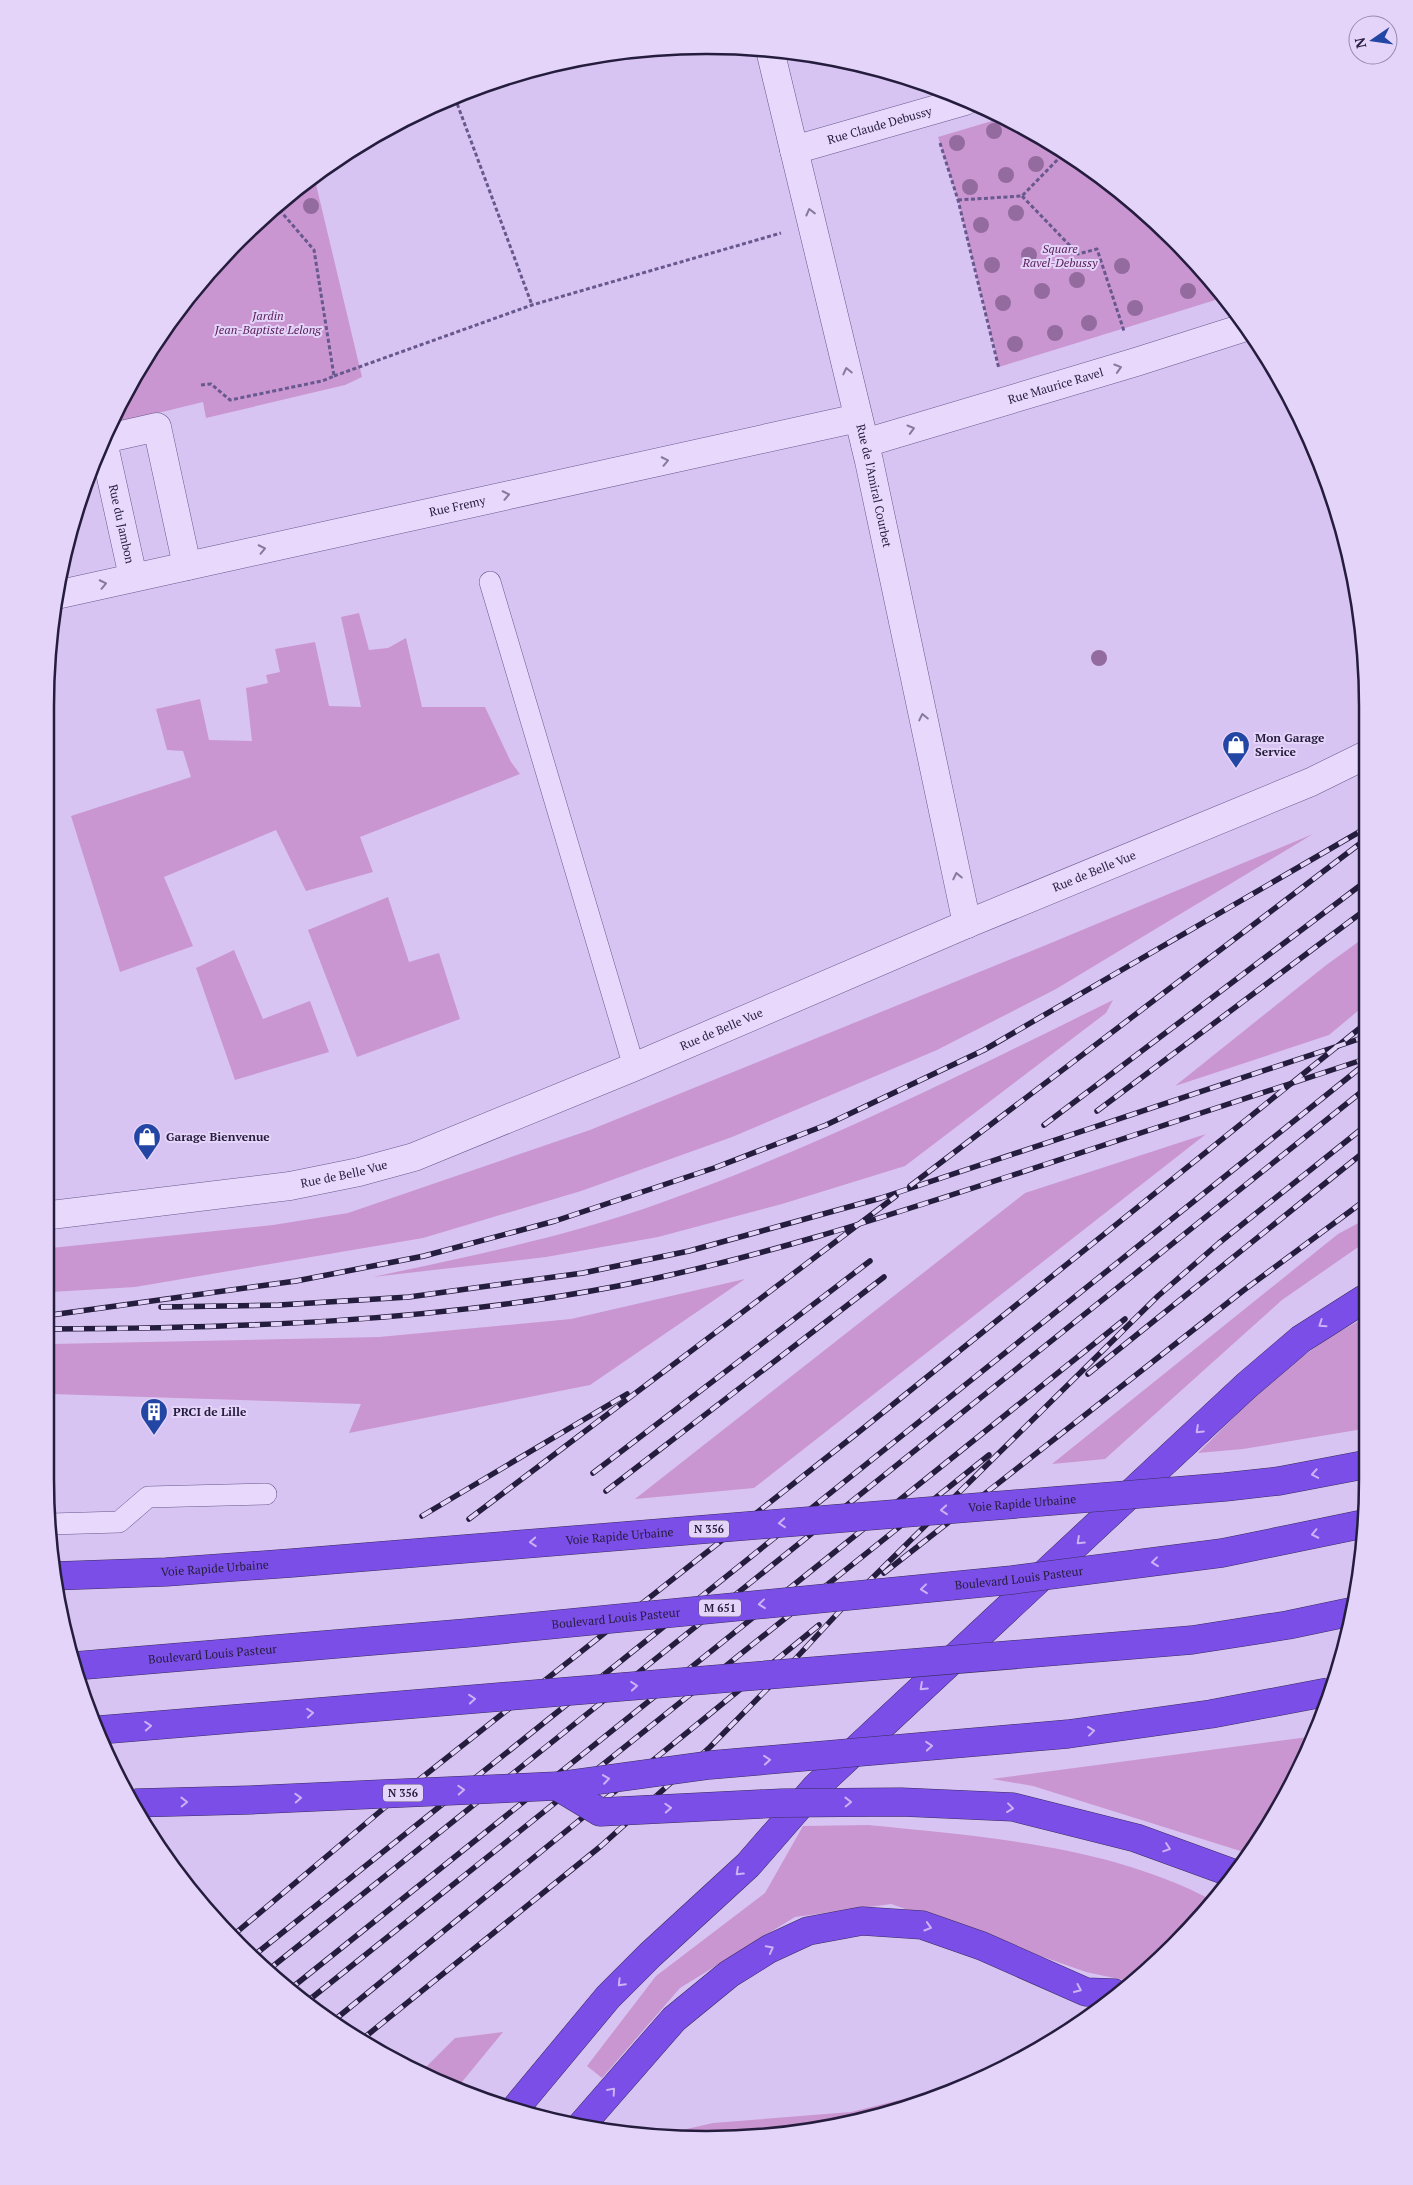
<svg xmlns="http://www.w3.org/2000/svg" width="1413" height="2185" viewBox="0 0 1413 2185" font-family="'PT Serif',serif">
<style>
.green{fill:#c996d1}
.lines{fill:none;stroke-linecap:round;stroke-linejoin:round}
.lane-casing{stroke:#67588e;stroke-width:22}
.street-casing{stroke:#67588e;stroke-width:29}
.highway-casing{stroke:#372d5c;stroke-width:29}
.path{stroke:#67588e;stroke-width:3;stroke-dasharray:4 2.5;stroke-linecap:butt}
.lane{stroke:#e8d8fc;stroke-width:21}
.street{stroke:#e8d8fc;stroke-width:28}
.highway{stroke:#7c4ee8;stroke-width:28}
.rail-casing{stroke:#251d3d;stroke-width:5.5}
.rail{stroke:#e5d4f9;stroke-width:4;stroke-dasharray:11;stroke-linecap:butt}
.highway-bridge-casing{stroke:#372d5c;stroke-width:29;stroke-linecap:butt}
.highway-bridge{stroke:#7c4ee8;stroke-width:28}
.tree{fill:#936b9f}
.oneway{stroke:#867a9c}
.oneway2{stroke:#cbb2f5}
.labels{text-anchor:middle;stroke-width:4;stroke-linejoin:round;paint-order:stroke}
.shield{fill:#e5d4f9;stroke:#5f5475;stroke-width:1}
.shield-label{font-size:11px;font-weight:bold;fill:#251d3d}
.street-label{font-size:12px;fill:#251d3d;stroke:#e5d4f9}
.park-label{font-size:12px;font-style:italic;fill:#5b225b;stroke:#e5d4f9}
.poi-label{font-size:12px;font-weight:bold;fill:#251d3d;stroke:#e5d4f9;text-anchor:start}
.rim{fill:none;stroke:#251d3d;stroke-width:2.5}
</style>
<rect width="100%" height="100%" fill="#d8c4f2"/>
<!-- green -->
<g class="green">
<polygon points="1002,118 1037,133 1142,209 1225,297 999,367 958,200 938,137"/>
<polygon points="314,176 362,377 345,385 206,418 203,402 109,425 113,414 209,271 304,182"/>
<polygon points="359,613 369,650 388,648 406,638 422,707 485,707 511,762 520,774 360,837 373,872 306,891 276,830 164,877 193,946 120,972 71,816 191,777 183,751 167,750 156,709 200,699 209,740 252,741 246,688 268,683 266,675 280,672 275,649 315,642 329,706 361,707 341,617"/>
<polygon points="1313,834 1056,989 937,1050 732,1137 581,1191 423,1238 135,1287 51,1292 51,1248 273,1225 348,1213 590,1130 1046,945"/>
<polygon points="388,897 409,962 439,953 460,1019 357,1057 308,930"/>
<polygon points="1365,937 1365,1005 1329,1035 1175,1086 1325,966"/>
<polygon points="234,950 263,1019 310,1001 329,1052 235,1080 196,968"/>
<path d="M 1113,1000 L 1106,1013 L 905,1166 L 782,1204 L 658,1237 L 546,1257 L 373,1277 C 470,1256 570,1236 663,1202 C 818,1147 965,1073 1113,1000 Z"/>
<polygon points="1206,1134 754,1488 635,1499 1025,1193"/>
<polygon points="1364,1220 1364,1243 1282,1300 1105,1459 1052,1464 1338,1234"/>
<polygon points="745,1279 590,1385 349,1433 361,1404 51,1394 51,1344 379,1337 571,1319"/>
<polygon points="1364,1318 1363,1429 1243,1449 1198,1453 1272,1379 1328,1338"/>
<polygon points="1316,1736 1250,1854 1033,1786 992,1779"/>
<path d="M 868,1825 C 986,1837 1108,1845 1214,1901 L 1204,1914 L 1128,1981 L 1086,1972 L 891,1904 L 795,1917 L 680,1988 L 602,2078 L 587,2066 L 656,1976 L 765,1893 L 803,1826 Z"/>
<polygon points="503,2032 457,2088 421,2072 455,2038"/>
<polygon points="976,2081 960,2090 878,2117 706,2140 671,2137 669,2133 713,2123 851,2112"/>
</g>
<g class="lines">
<defs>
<g id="lane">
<polyline points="490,582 634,1067"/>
<polyline points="51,1524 119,1522 148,1497 266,1494"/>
</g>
<g id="street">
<path id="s1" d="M 770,50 L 869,461 L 967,924"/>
<path id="s2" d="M 794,150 L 965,101"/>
<polyline points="104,439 157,427 187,566"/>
<path id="s3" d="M 103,441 L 133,577"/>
<path id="s4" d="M 865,443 L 1136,362 L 1246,327"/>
<path id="s5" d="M 56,595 L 858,418"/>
<path id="s6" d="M 51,1215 L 290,1186 L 359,1172 L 414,1157 L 634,1067 L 967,924 L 1311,782 L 1366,755"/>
</g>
<g id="highway">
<polyline points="514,2110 608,1997 650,1955 748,1865 816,1787 1246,1386 1301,1339 1364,1299"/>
<polyline points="579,2128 674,2019 729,1974 769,1949 808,1931 862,1921 922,1925 982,1946 1086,1992 1114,1993"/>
</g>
</defs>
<!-- lane casing -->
<use href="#lane" class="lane-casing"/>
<!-- street casing -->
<use href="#street" class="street-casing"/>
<!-- highway casing -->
<use href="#highway" class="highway-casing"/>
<!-- path -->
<g class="path">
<polyline points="455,98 532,305"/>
<polyline points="940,143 958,200 999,369"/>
<polyline points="1022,196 1078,254 1097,249 1124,331"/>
<polyline points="958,200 1022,196 1064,153"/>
<polyline points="334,376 532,305 781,233"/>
<polyline points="201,385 211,384 230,400 322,381 334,376 314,250 277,207"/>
</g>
<!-- lane -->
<use href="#lane" class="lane"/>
<!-- street -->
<use href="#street" class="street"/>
<!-- highway -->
<use href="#highway" class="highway"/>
<defs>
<g id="rail">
<polyline points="1097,1111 1365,910"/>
<polyline points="1044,1125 1366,881"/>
<polyline points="910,1186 1366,839"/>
<polyline points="161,1307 279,1305 409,1297 583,1273 689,1251 881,1198 1365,1037"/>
<polyline points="51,1315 296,1281 424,1256 555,1221 714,1168 826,1125 984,1050 1366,828"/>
<path d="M 51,1329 C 241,1328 431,1322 618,1286 C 752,1260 881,1218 1010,1176 C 1128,1137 1247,1098 1365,1059"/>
<polyline points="1088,1374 1364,1152"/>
<polyline points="593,1473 870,1261"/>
<polyline points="606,1491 884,1277"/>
<polyline points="422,1516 627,1394"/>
<polyline points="469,1519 896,1196"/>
<polyline points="884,1573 1244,1290 1364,1201"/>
<polyline points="231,1937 396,1798 855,1435 1365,1024"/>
<polyline points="252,1957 1365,1064"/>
<polyline points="267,1971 1365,1089"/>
<polyline points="289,1990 1125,1319"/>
<polyline points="304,2004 989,1455"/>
<polyline points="332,2022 819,1625"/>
<polyline points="360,2041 601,1846 642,1809 710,1747 773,1683 849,1601 1158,1296 1219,1243 1364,1127"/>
</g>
</defs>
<!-- rail casing -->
<use href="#rail" class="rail-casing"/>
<!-- rail -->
<use href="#rail" class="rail"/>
<defs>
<g id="highway-bridge">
<path id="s7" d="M 53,1576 L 166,1572 L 292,1563 L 1225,1487 L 1279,1481 L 1363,1465"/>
<path id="s8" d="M 74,1666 L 467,1633 L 1012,1580 L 1222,1553 L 1363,1524"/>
<polyline points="99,1730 1192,1640 1288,1625 1350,1612"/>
<polyline points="557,1786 600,1812 782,1803 901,1802 1013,1807 1136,1838 1235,1874"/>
<polyline points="135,1803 250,1800 557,1786 710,1765 1068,1734 1211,1714 1328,1692"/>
</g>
</defs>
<!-- highway-bridge casing -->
<use href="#highway-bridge" class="highway-bridge-casing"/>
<!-- highway-bridge -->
<use href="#highway-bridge" class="highway-bridge"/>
</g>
<!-- trees -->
<g class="tree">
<circle cx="994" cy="131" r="8"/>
<circle cx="957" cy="143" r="8"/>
<circle cx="1036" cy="164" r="8"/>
<circle cx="1006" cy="175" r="8"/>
<circle cx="970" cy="187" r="8"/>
<circle cx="311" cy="206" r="8"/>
<circle cx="1016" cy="213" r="8"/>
<circle cx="981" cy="225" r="8"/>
<circle cx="1029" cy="255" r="8"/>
<circle cx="992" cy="265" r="8"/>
<circle cx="1122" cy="266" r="8"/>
<circle cx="1077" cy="280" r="8"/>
<circle cx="1042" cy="291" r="8"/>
<circle cx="1188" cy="291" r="8"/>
<circle cx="1003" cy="303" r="8"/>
<circle cx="1135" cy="308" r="8"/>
<circle cx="1089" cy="323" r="8"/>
<circle cx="1055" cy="333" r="8"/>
<circle cx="1015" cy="344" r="8"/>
<circle cx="1099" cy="658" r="8"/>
</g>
<!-- one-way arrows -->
<defs><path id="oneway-chevron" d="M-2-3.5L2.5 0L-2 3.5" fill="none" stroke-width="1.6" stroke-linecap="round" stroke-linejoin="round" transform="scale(1.25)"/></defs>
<g class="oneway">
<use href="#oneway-chevron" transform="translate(810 212) rotate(-104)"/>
<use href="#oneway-chevron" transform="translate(1118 368) rotate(-17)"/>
<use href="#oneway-chevron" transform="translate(847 371) rotate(-103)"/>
<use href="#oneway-chevron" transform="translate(911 429) rotate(-16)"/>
<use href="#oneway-chevron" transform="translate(665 461) rotate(-12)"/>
<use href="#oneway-chevron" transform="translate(506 495) rotate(-12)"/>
<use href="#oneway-chevron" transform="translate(262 549) rotate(-12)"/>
<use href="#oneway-chevron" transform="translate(103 584) rotate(-12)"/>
<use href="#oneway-chevron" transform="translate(923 717) rotate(-102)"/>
<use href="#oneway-chevron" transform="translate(957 876) rotate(-102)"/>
</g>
<g class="oneway2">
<use href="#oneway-chevron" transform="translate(1322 1324) rotate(146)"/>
<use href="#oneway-chevron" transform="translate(1199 1430) rotate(137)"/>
<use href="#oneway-chevron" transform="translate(1315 1474) rotate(170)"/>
<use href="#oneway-chevron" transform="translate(944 1510) rotate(175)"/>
<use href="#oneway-chevron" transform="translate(782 1523) rotate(175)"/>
<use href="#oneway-chevron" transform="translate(1315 1534) rotate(168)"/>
<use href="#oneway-chevron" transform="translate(1080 1541) rotate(137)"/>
<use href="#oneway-chevron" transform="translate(533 1542) rotate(176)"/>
<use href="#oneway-chevron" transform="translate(1155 1562) rotate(173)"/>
<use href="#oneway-chevron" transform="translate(924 1589) rotate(174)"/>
<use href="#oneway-chevron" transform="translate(762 1604) rotate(174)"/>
<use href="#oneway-chevron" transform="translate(634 1686) rotate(-5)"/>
<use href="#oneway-chevron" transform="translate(923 1687) rotate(137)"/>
<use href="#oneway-chevron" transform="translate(472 1699) rotate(-5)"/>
<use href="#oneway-chevron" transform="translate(310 1713) rotate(-5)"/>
<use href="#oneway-chevron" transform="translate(148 1726) rotate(-4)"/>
<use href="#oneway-chevron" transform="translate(1091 1731) rotate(-7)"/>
<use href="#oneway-chevron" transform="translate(929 1746) rotate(-5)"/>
<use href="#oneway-chevron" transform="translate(767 1760) rotate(-5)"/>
<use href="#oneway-chevron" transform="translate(606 1779) rotate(-8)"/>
<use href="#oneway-chevron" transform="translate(461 1790) rotate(-3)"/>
<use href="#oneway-chevron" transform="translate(298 1798) rotate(-3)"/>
<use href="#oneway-chevron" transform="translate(184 1802) rotate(-1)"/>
<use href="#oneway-chevron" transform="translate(848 1802) rotate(-1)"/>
<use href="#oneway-chevron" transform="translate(668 1808) rotate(-3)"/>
<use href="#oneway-chevron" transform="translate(1010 1808) rotate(7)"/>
<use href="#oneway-chevron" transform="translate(1167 1848) rotate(19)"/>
<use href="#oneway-chevron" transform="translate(739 1872) rotate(137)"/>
<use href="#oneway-chevron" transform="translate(928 1927) rotate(17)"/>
<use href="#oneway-chevron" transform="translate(770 1949) rotate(-28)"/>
<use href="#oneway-chevron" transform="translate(621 1983) rotate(134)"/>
<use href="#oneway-chevron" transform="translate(1078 1989) rotate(24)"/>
<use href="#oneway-chevron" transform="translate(612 2091) rotate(-49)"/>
</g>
<!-- icons -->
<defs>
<symbol id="shop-pin" viewBox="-11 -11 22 30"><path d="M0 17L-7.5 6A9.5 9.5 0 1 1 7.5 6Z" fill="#2345a3" stroke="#e5d4f9"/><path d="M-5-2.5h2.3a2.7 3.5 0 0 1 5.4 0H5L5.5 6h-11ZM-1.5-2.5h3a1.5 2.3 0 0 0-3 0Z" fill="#fff"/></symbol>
<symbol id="building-pin" viewBox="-11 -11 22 30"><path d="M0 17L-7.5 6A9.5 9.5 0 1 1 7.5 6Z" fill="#2345a3" stroke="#e5d4f9"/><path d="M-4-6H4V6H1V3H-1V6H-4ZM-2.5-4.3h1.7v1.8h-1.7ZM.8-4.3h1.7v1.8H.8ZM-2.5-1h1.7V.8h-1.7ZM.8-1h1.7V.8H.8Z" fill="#fff"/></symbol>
</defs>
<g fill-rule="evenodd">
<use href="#shop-pin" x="1220" y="729" width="32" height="43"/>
<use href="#shop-pin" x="131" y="1121" width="32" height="43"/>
<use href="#building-pin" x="138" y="1396" width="32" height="43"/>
</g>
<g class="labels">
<!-- shield labels -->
<g class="shield">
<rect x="689" y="1520.5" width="40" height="17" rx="4"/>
<rect x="699" y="1599.5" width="42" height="17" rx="4"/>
<rect x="383" y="1784.5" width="40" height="17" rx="4"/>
</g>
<g class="shield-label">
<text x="709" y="1533">N 356</text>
<text x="720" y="1612">M 651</text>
<text x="403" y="1797">N 356</text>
</g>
<!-- street labels -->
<g class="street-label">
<text dy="4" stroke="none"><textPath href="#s2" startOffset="89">Rue Claude Debussy</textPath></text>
<text dy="4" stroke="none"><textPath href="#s4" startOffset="199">Rue Maurice Ravel</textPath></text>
<text dy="4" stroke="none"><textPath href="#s1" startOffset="448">Rue de l'Amiral Courbet</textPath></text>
<text dy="4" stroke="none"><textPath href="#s5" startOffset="411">Rue Fremy</textPath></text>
<text dy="4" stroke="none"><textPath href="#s3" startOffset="85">Rue du Jambon</textPath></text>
<text dy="4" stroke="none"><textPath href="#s6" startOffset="1106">Rue de Belle Vue</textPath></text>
<text dy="4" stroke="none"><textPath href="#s6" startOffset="701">Rue de Belle Vue</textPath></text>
<text dy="4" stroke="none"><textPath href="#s6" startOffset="296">Rue de Belle Vue</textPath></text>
<text dy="4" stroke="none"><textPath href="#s7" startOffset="972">Voie Rapide Urbaine</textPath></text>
<text dy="4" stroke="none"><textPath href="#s7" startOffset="568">Voie Rapide Urbaine</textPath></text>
<text dy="4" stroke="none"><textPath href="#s7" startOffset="162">Voie Rapide Urbaine</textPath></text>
<text dy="4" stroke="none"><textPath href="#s8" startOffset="949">Boulevard Louis Pasteur</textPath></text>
<text dy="4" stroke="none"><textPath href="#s8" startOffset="544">Boulevard Louis Pasteur</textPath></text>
<text dy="4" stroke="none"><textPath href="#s8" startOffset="139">Boulevard Louis Pasteur</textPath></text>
</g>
<!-- park labels -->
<g class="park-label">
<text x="1060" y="253">Square<tspan x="1060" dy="14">Ravel-Debussy</tspan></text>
<text x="268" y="320">Jardin<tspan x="268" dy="14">Jean-Baptiste Lelong</tspan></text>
</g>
<!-- poi labels -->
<g class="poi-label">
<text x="1255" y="742">Mon Garage<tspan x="1255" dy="14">Service</tspan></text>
<text x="166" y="1141">Garage Bienvenue</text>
<text x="173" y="1416">PRCI de Lille</text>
</g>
</g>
<!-- crop -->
<path d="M0 0H1413V2185H0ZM706 54H707A652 652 0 0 1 1359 706V1479A652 652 0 0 1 707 2131H706A652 652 0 0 1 54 1479V706A652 652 0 0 1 706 54Z" fill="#e5d4f9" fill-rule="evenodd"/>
<path class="rim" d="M706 54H707A652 652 0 0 1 1359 706V1479A652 652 0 0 1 707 2131H706A652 652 0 0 1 54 1479V706A652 652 0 0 1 706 54Z"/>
<!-- north arrow -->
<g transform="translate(1373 40) rotate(257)"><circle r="24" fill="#e5d4f9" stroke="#988bae"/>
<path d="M0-4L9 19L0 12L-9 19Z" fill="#2345a3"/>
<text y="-8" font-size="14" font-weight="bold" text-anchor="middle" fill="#251d3d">N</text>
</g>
</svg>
